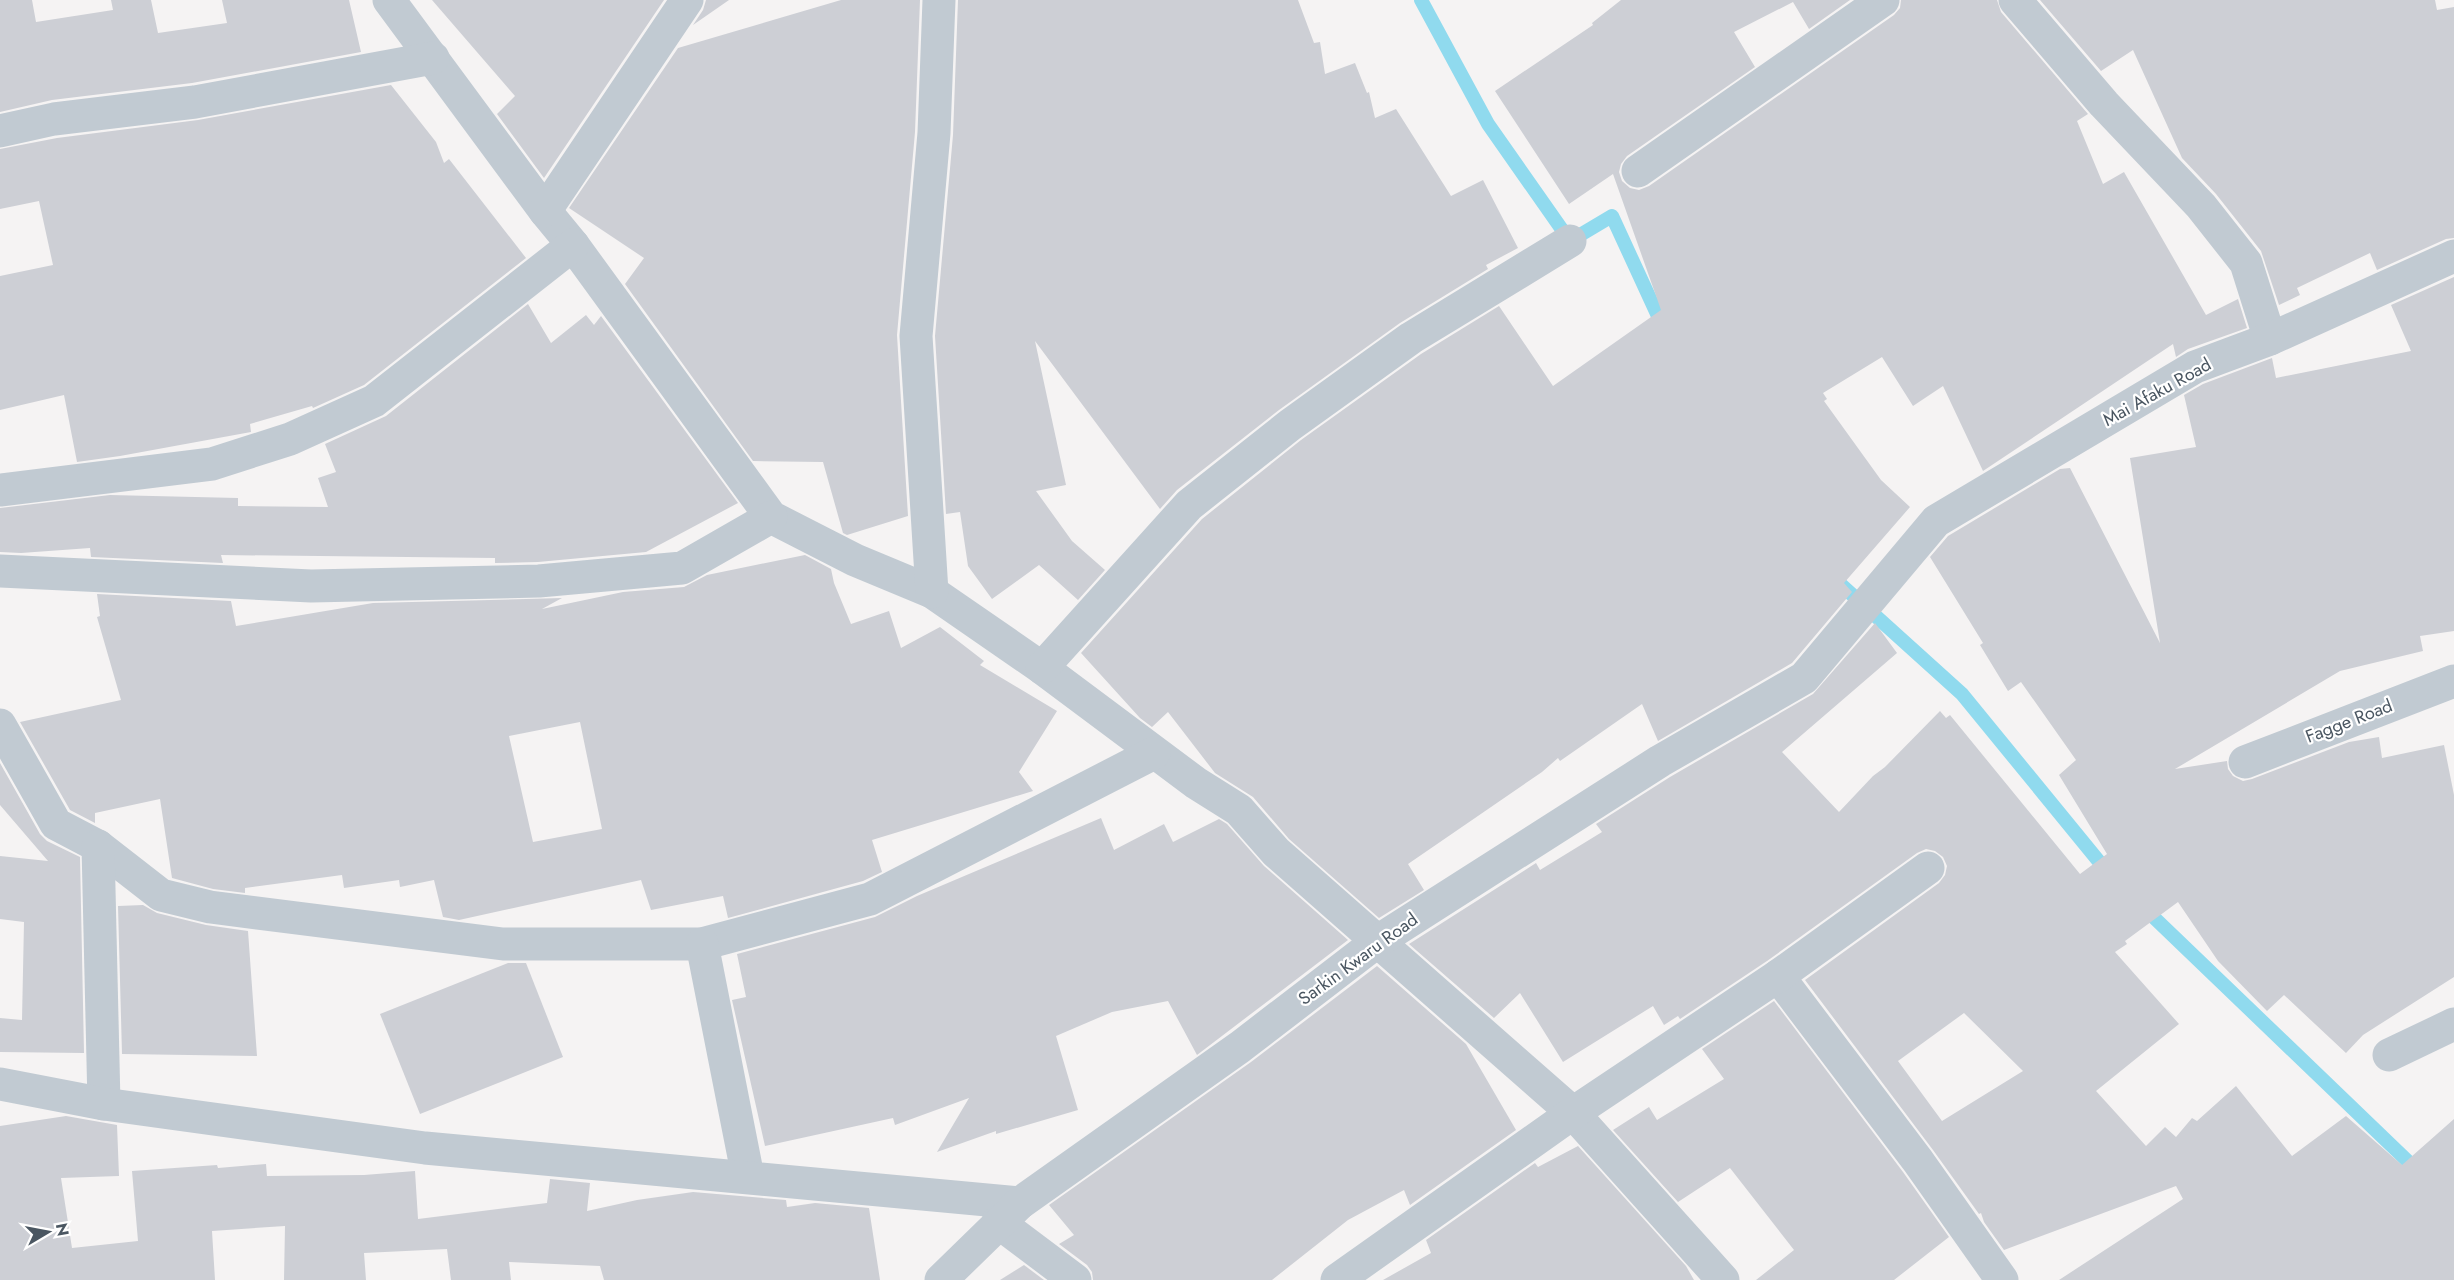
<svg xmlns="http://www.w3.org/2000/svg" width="2454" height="1280" viewBox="0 0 2454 1280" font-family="Jost,sans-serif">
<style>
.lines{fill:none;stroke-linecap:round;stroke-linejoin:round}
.stream{stroke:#90daee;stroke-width:14}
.building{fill:#cdcfd5;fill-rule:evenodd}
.street{stroke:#c1cad2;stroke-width:33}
.labels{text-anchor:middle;stroke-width:4.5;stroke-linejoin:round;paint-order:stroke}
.street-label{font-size:18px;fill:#4a5661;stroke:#fff}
</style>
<rect width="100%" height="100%" fill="#f5f3f3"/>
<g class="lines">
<!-- stream -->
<g class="stream">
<polyline points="1421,0 1488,124 1570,241 1612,216 1664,329"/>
<polyline points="1838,582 1962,694 2110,875"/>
<polyline points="2143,907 2419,1172"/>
</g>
</g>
<!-- building -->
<g class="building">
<polygon points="0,0 32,0 36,22 113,10 111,0 151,0 158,33 227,23 222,0 349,0 361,52 192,83 52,100 0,112"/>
<polygon points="432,0 664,0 544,178 497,114 515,96"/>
<polygon points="706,0 729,0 693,25 703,10"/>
<polygon points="841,0 920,0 915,132 897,335 908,516 847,535 843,533 823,462 753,461 625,284 644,258 569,208 678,48"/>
<polygon points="958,0 1298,0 1314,43 1320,42 1325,74 1355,63 1367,93 1369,92 1375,118 1396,109 1451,196 1483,180 1518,248 1486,265 1488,269 1400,323 1279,410 1177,490 1160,509 1035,341 1066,485 1036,491 1072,541 1105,570 1078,600 1039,565 992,599 968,566 960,512 946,514 935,336 953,135"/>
<polygon points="1621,0 1850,0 1809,29 1793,2 1734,32 1755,67 1627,156 1621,164 1619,172 1622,181 1630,188 1639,190 1649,186 1894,15 1900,8 1901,0 1997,0 2001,12 2088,114 2077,121 2103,184 2124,172 2206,315 2238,299 2247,328 2188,349 2176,357 2173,344 1983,471 1943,386 1913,406 1882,357 1823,393 1827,399 1824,401 1881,480 1910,507 1844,583 1852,592 1792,663 1658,741 1642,704 1560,761 1558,758 1542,772 1408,864 1424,890 1379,918 1289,839 1253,797 1215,773 1168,712 1152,727 1140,718 1081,653 1202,519 1301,440 1421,354 1499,306 1553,386 1661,310 1613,174 1569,204 1495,91 1593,25 1592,23"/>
<polygon points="2040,0 2435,0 2437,10 2454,7 2454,238 2446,239 2377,270 2370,253 2297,288 2300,295 2279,305 2261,251 2216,194 2182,158 2133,50 2101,71"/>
<polygon points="391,85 436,142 444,163 449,159 526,258 364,385 313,408 312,406 250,424 251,432 120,456 77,462 64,395 0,410 0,276 53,265 39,201 0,209 0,149 57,138 198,120"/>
<path d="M 2454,277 L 2454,631 L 2420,636 L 2423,651 L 2340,671 L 2175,769 L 2227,761 L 2228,769 L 2233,776 L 2243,781 L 2252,779 L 2349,742 L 2379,737 L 2382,758 L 2444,745 L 2454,795 L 2454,977 L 2363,1035 L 2346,1053 L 2284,995 L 2267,1011 L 2218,961 L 2178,902 L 2125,941 L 2127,944 L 2115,952 L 2179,1024 L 2096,1091 L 2146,1146 L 2165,1127 L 2176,1137 L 2192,1118 L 2197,1121 L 2236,1086 L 2292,1156 L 2346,1116 L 2402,1165 L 2454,1119 L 2454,1280 L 2059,1280 L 2183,1199 L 2176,1186 L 2004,1250 L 1984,1222 L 1981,1213 L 1979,1214 L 1933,1150 L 1805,980 L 1939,883 L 1945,875 L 1947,866 L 1943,857 L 1935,851 L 1926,849 L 1917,853 L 1767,961 L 1680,1019 L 1678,1016 L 1664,1025 L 1653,1006 L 1563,1062 L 1520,993 L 1494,1018 L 1409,944 L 1536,863 L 1540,870 L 1602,832 L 1596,824 L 1670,777 L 1813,694 L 1875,623 L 1897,653 L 1782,752 L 1839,812 L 1873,776 L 1885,767 L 1940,711 L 1946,718 L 1950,715 L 2080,874 L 2107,854 L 2059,775 L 2076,760 L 2021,682 L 2008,691 L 1980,645 L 1983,643 L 1930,557 L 1948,536 L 2060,469 L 2070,468 L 2160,643 L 2130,458 L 2196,447 L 2184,395 L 2203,384 L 2272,358 L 2276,378 L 2411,351 L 2391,305 ZM 1964,1013 L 2023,1071 L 1942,1121 L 1898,1061 Z"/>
<polygon points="528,304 551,343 586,315 594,325 601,316 738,503 646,552 538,562 495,563 495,558 221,555 223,563 91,557 90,548 21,553 0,552 0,508 110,495 238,498 238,506 328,507 318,478 336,472 325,444 386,416"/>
<path d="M 805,555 L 831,569 L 834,583 L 851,624 L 889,611 L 901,648 L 940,627 L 984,661 L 980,665 L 1057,711 L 1019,772 L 1033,791 L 872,840 L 882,872 L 863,881 L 728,918 L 723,896 L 651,910 L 641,880 L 459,920 L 443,917 L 434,880 L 400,887 L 399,880 L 344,888 L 342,875 L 245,888 L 245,893 L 213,889 L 172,878 L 160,799 L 95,813 L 95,823 L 70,810 L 20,722 L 121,700 L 97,617 L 100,616 L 97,594 L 231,601 L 236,626 L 373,603 L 562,598 L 542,609 L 623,592 L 684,587 L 707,575 ZM 580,722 L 602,829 L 533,842 L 509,736 Z"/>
<polygon points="0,763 40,834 47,841 80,857 84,1053 0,1052 0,1018 22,1020 24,922 0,919 0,856 48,861 0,805"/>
<polygon points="1101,818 1114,850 1164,824 1173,842 1219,819 1227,824 1264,866 1348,940 1197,1055 1168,1001 1112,1012 1056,1036 1078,1110 996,1134 996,1131 937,1152 969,1098 895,1125 893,1118 765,1146 732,1000 746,997 737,954 875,917 917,896"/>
<polygon points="143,905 157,913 206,925 248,931 257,1056 122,1054 118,906"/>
<polygon points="508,963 526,963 563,1057 420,1114 380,1014"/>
<polygon points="1377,966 1466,1044 1516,1130 1410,1205 1404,1190 1348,1220 1272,1280 1093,1280 1092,1272 1087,1265 1059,1244 1074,1235 1049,1205 1251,1062"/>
<polygon points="1774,1001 1903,1172 1949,1237 1894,1280 1756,1280 1794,1250 1730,1168 1678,1202 1613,1130 1649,1107 1657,1120 1724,1079 1702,1049"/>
<polygon points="66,1116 117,1125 119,1176 61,1178 72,1248 138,1241 132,1171 217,1165 218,1168 266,1164 267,1176 364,1175 415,1171 418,1219 547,1203 550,1179 590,1183 587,1211 637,1200 693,1192 786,1200 787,1207 815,1203 869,1208 880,1280 604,1280 600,1266 509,1262 511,1280 451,1280 447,1249 364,1253 366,1280 284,1280 285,1226 212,1231 215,1280 0,1280 0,1126"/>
<polygon points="1578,1146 1686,1266 1694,1280 1383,1280 1431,1253 1426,1240 1535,1163 1538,1167"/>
<polygon points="1024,1265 1044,1280 1000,1280"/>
</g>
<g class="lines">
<!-- street -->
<g class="street">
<polyline points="389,0 545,211 573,245 771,517 855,560 932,592 1042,668 1196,783 1239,810 1276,852 1573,1113 1723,1280"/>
<polyline points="2015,0 2104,104 2201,206 2246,263 2270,339"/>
<polyline points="0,131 54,119 195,102 433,58"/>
<polyline points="1638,171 1883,0"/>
<polyline points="545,211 687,0"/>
<polyline points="0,490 212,464 290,439 374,401 573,245"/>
<polyline points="0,571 311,586 539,581 682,568 771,517"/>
<polyline points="932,592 916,336 934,133 939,0"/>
<polyline points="1042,668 1189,505 1290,425 1411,338 1570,241"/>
<polyline points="0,725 56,824 98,846 161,895 210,907 503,944 702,944 870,899 1154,753"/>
<polyline points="2245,762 2454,681"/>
<polyline points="98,846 104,1104"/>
<polyline points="702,944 748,1177"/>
<polyline points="1778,976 1918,1161 2002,1280"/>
<polyline points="2389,1055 2454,1024"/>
<polyline points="0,1084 104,1104 425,1148 1020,1203"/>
<polyline points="998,1222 1075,1280"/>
<polyline points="941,1280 1020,1203 1240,1047 1378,941 1660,761 1804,678 1936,521 2195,367 2270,339 2454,256"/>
<polyline points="1337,1280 1573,1113 1778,976 1928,868"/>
</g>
</g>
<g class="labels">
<!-- street labels -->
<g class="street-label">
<text transform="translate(2157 392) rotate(-29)" y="6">Mai Afaku Road</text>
<text transform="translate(2349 721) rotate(-21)" y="6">Fagge Road</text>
<text transform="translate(1358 959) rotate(-36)" y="6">Sarkin Kwaru Road</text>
</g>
</g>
<!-- north arrow -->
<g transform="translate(48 1232) rotate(80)" stroke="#ffffff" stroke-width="4.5" paint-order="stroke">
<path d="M0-4.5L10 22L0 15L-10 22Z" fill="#4a5661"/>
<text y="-9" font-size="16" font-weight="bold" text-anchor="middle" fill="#4a5661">N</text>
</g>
</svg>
